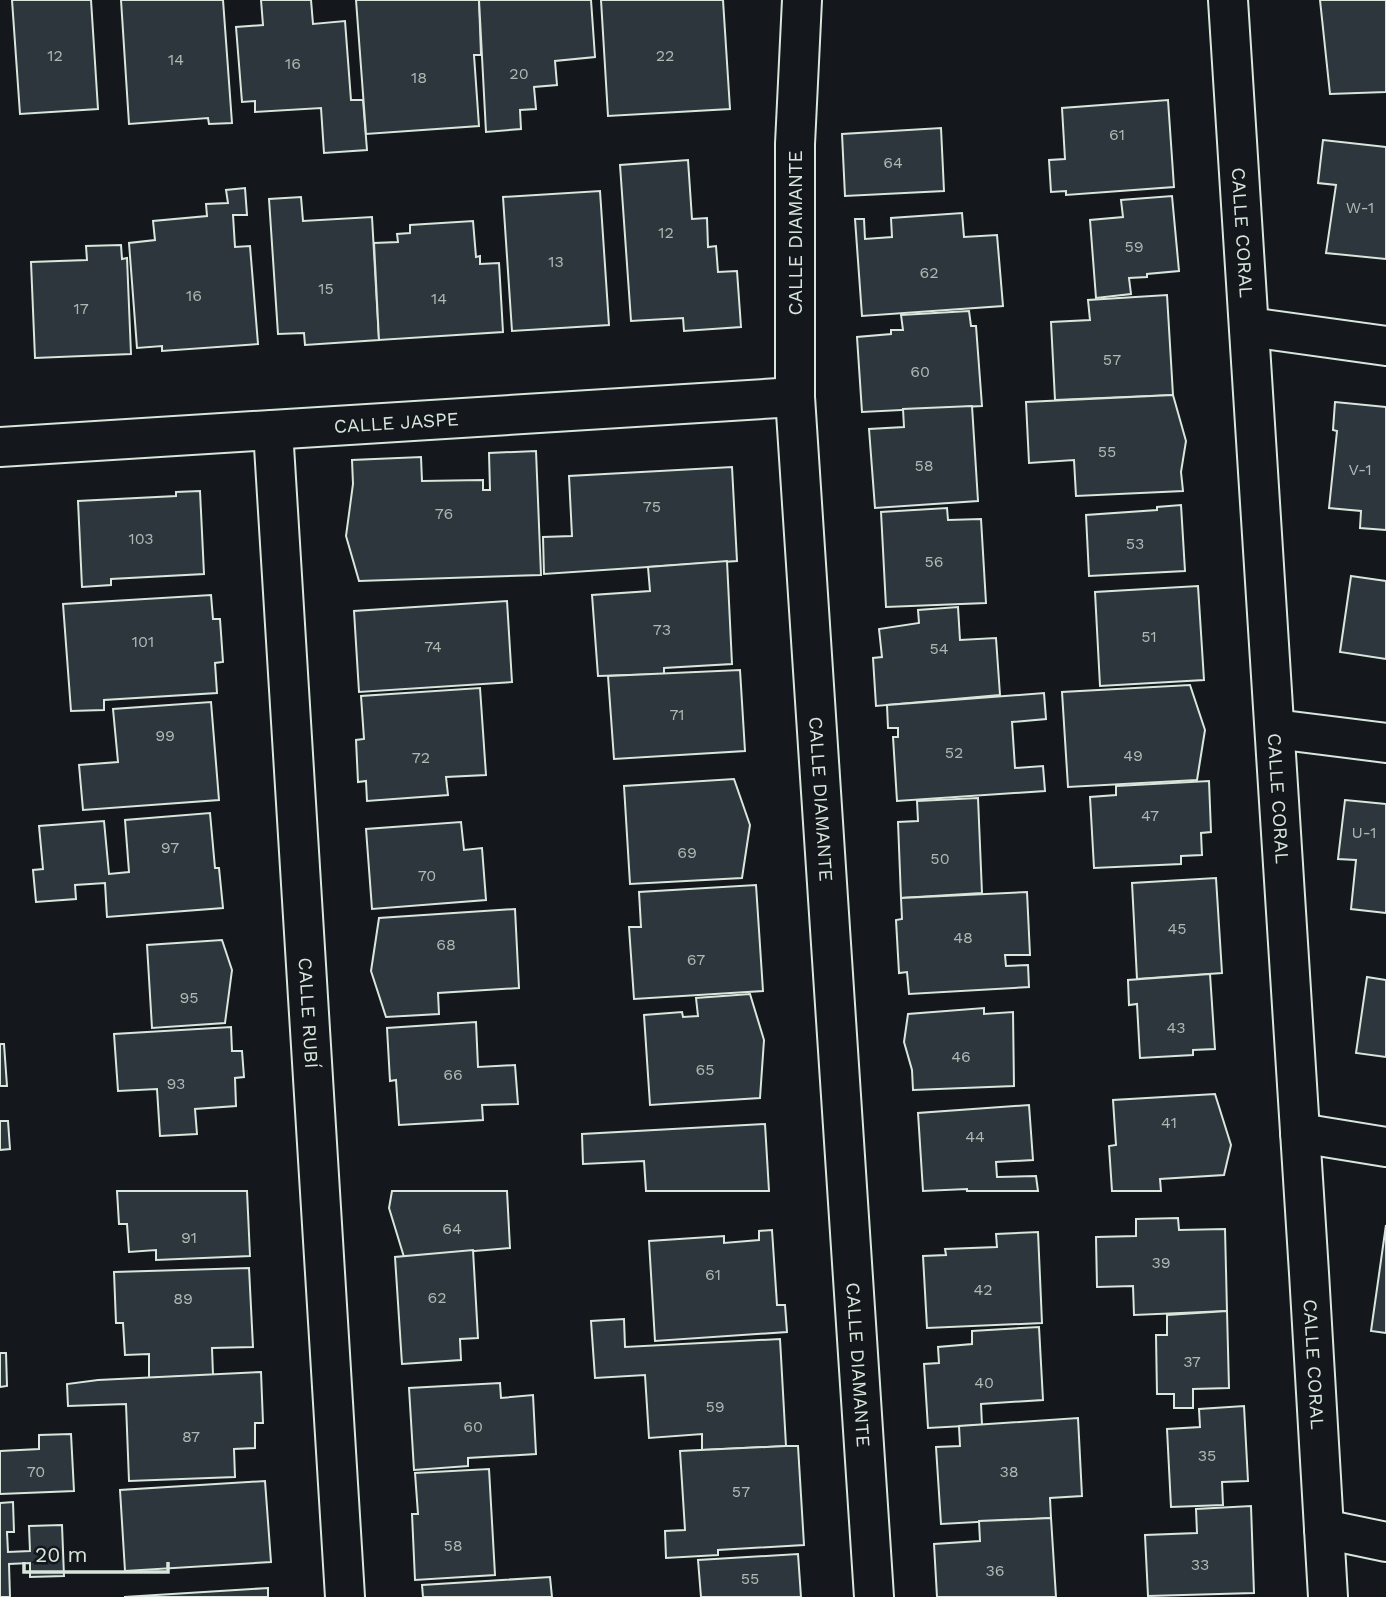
<svg xmlns="http://www.w3.org/2000/svg" width="1386" height="1597" viewBox="0 0 1386 1597" font-family="'Work Sans',sans-serif">
<style>
.building{fill:#2c363c;stroke:#d8e6dc;stroke-width:2}
.lines{fill:none;stroke-linecap:round;stroke-linejoin:round}
.minor-casing{stroke:#d8e6dc;stroke-width:42}
.minor{stroke:#14181c;stroke-width:38}
.labels{text-anchor:middle;stroke-width:5;stroke-linejoin:round;paint-order:stroke}
.number-label{font-size:16px;fill:#adbab4}
.street-label{font-size:19px;fill:#d8e6dc;stroke:#14181c}
</style>
<rect width="100%" height="100%" fill="#14181c"/>
<!-- building -->
<g class="building">
<polygon points="12,0 91,0 98,109 20,114"/>
<polygon points="121,0 223,0 232,123 209,124 208,118 129,124"/>
<polygon points="261,0 311,0 313,24 345,21 351,100 363,100 367,150 324,153 321,108 255,112 255,101 242,102 236,27 263,25"/>
<polygon points="356,0 479,0 481,55 474,55 479,126 366,134"/>
<polygon points="479,0 591,0 595,57 555,61 557,85 534,87 536,109 520,110 521,129 486,132"/>
<polygon points="601,0 723,0 730,109 608,116"/>
<polygon points="1320,0 1386,0 1386,92 1330,94"/>
<polygon points="1168,100 1174,187 1066,195 1066,191 1051,192 1049,160 1065,159 1062,108"/>
<polygon points="941,128 944,191 845,196 842,134"/>
<polygon points="1323,140 1386,147 1386,259 1326,253 1336,185 1318,183"/>
<polygon points="688,160 692,219 707,218 708,247 716,246 718,272 737,271 741,327 684,331 683,318 631,321 620,165"/>
<polygon points="245,188 247,215 233,215 235,247 250,246 258,344 162,351 162,346 137,348 129,243 155,240 153,221 207,216 206,204 228,203 226,190"/>
<polygon points="600,191 609,325 512,331 503,197"/>
<polygon points="1172,196 1179,271 1147,274 1147,277 1129,278 1131,294 1096,298 1090,220 1123,217 1121,200"/>
<polygon points="301,197 303,221 372,217 379,340 305,345 304,333 278,334 269,199"/>
<polygon points="962,213 964,237 997,235 1003,306 862,316 855,219 864,219 865,239 892,237 891,218"/>
<polygon points="473,221 476,257 480,256 480,264 499,263 503,332 379,340 374,243 398,242 397,234 410,233 410,225"/>
<polygon points="121,245 122,259 127,258 131,354 35,358 31,262 87,260 86,246"/>
<polygon points="1167,295 1173,395 1055,400 1051,322 1090,320 1088,300"/>
<polygon points="969,311 971,326 976,326 982,406 862,412 857,337 891,334 891,330 903,330 901,315"/>
<polygon points="1173,395 1186,441 1181,472 1183,491 1076,496 1074,460 1029,463 1026,402"/>
<polygon points="1335,402 1386,407 1386,530 1360,528 1361,511 1329,508 1337,431 1333,430"/>
<polygon points="972,406 978,501 875,508 869,429 904,427 903,409"/>
<polygon points="536,451 541,575 359,581 346,536 353,484 352,460 421,457 422,481 483,480 483,490 490,490 489,453"/>
<polygon points="732,467 737,561 544,574 543,537 572,536 569,476"/>
<polygon points="200,491 204,574 111,579 111,585 82,587 78,501 176,496 176,492"/>
<polygon points="1181,505 1185,571 1089,576 1086,515 1157,510 1157,507"/>
<polygon points="947,508 948,520 981,519 986,603 886,607 881,512"/>
<polygon points="727,561 732,664 664,668 664,674 598,676 592,595 650,591 648,567"/>
<polygon points="1351,576 1386,581 1386,659 1340,652"/>
<polygon points="1198,586 1204,680 1100,686 1095,592"/>
<polygon points="211,595 213,619 220,619 223,662 215,663 217,693 104,700 104,710 71,711 63,604"/>
<polygon points="507,601 512,682 359,692 354,611"/>
<polygon points="958,607 960,640 996,638 1000,695 876,706 873,658 882,657 879,629 919,623 918,610"/>
<polygon points="740,670 745,751 614,759 608,676"/>
<polygon points="1190,685 1205,730 1197,780 1068,787 1062,692"/>
<polygon points="480,688 486,775 446,777 448,795 367,801 366,781 358,782 356,740 364,739 361,696"/>
<polygon points="1044,693 1046,719 1012,722 1015,768 1043,766 1045,791 897,801 893,737 898,737 898,728 888,728 887,705"/>
<polygon points="211,702 219,800 83,810 79,765 118,762 113,709"/>
<polygon points="734,779 750,825 742,878 630,884 624,786"/>
<polygon points="1209,781 1211,832 1201,833 1202,855 1181,856 1181,864 1094,868 1090,797 1116,795 1116,786"/>
<polygon points="978,798 982,893 901,898 898,822 918,821 917,801"/>
<polygon points="1345,800 1386,804 1386,913 1351,909 1356,860 1338,859"/>
<polygon points="210,813 215,868 219,868 223,908 107,917 105,883 75,885 76,899 36,902 33,870 43,869 39,826 104,821 109,874 129,872 125,820"/>
<polygon points="461,822 464,850 482,848 486,900 372,909 366,829"/>
<polygon points="1216,878 1222,973 1137,979 1132,883"/>
<polygon points="756,885 763,991 634,999 629,927 641,927 639,892"/>
<polygon points="1027,892 1030,955 1005,955 1006,966 1028,965 1029,987 909,994 907,972 899,973 896,920 902,919 901,898"/>
<polygon points="515,909 519,988 438,993 439,1014 386,1017 371,971 379,918"/>
<polygon points="222,940 232,970 225,1023 152,1028 147,945"/>
<polygon points="1210,974 1215,1049 1193,1050 1193,1055 1140,1058 1137,1004 1129,1005 1128,980"/>
<polygon points="1367,977 1386,980 1386,1057 1356,1053"/>
<polygon points="750,994 764,1040 760,1098 650,1105 644,1015 682,1012 683,1017 698,1016 696,998"/>
<polygon points="984,1008 984,1014 1013,1012 1014,1086 913,1090 912,1070 904,1042 908,1014"/>
<polygon points="476,1022 478,1067 515,1065 518,1104 482,1105 483,1120 399,1125 396,1080 390,1081 387,1028"/>
<polygon points="231,1027 232,1051 242,1051 244,1077 235,1078 236,1106 195,1109 197,1134 160,1136 157,1089 118,1091 114,1034"/>
<polygon points="0,1044 4,1044 7,1086 0,1086"/>
<polygon points="1215,1094 1231,1145 1224,1175 1160,1179 1161,1191 1112,1191 1109,1146 1116,1145 1113,1100"/>
<polygon points="1029,1105 1033,1160 996,1162 997,1177 1036,1176 1038,1191 967,1191 967,1189 923,1191 918,1113"/>
<polygon points="0,1121 8,1121 10,1149 0,1150"/>
<polygon points="765,1124 769,1191 646,1191 644,1161 583,1164 582,1134"/>
<polygon points="117,1191 247,1191 250,1256 156,1260 156,1250 129,1252 127,1224 119,1224"/>
<polygon points="392,1191 507,1191 510,1248 404,1257 389,1208"/>
<polygon points="1178,1218 1179,1230 1225,1229 1227,1311 1134,1315 1133,1286 1097,1287 1096,1237 1136,1236 1136,1219"/>
<polygon points="1386,1225 1386,1333 1371,1331"/>
<polygon points="772,1230 777,1305 785,1305 787,1332 655,1341 649,1241 724,1236 724,1243 759,1240 759,1231"/>
<polygon points="1038,1232 1042,1323 927,1328 923,1256 946,1255 945,1249 997,1247 996,1234"/>
<polygon points="473,1250 478,1338 460,1339 461,1360 402,1364 395,1257"/>
<polygon points="249,1268 253,1347 212,1348 213,1375 149,1378 149,1354 125,1355 123,1323 116,1323 114,1272"/>
<polygon points="1227,1311 1229,1388 1193,1389 1193,1408 1174,1408 1174,1394 1157,1394 1156,1335 1167,1335 1167,1315"/>
<polygon points="624,1319 625,1347 780,1339 786,1446 702,1450 702,1434 649,1438 645,1375 595,1378 591,1321"/>
<polygon points="1039,1327 1043,1400 981,1404 982,1425 928,1428 924,1364 939,1363 938,1347 972,1344 972,1331"/>
<polygon points="0,1353 6,1353 7,1386 0,1387"/>
<polygon points="261,1372 263,1423 255,1423 255,1448 234,1449 235,1477 129,1481 126,1404 68,1406 67,1384 98,1380"/>
<polygon points="500,1383 501,1398 533,1395 536,1454 468,1458 468,1466 414,1470 409,1388"/>
<polygon points="1244,1406 1248,1481 1222,1482 1223,1505 1171,1507 1167,1429 1200,1427 1199,1409"/>
<polygon points="1078,1418 1082,1496 1050,1498 1051,1518 941,1524 936,1447 960,1446 959,1426"/>
<polygon points="71,1434 74,1491 0,1494 0,1451 39,1449 39,1435"/>
<polygon points="786,1446 798,1446 804,1545 718,1550 718,1555 666,1558 665,1531 685,1530 680,1451"/>
<polygon points="489,1469 495,1575 415,1580 412,1514 418,1514 415,1473"/>
<polygon points="265,1481 271,1562 125,1571 120,1490"/>
<polygon points="13,1502 14,1532 7,1532 8,1552 30,1551 29,1526 62,1525 64,1576 30,1577 30,1563 9,1564 10,1597 0,1597 0,1503"/>
<polygon points="1251,1506 1254,1593 1148,1596 1145,1535 1197,1533 1196,1509"/>
<polygon points="1051,1518 1056,1597 937,1597 934,1544 980,1541 979,1521"/>
<polygon points="798,1554 801,1597 701,1597 698,1560"/>
<polygon points="550,1577 552,1597 423,1597 422,1585"/>
<polygon points="268,1588 268,1597 124,1597"/>
</g>
<g class="lines">
<defs>
<g id="minor">
<path id="s1" d="M 802,0 L 795,144 L 795,397 L 874,1597"/>
<path id="s2" d="M 1228,0 L 1309,1273 L 1328,1597"/>
<polyline points="1249,327 1386,346"/>
<path id="s3" d="M 273,430 L 345,1597"/>
<path id="s4" d="M 0,447 L 795,397"/>
<polyline points="1275,729 1386,743"/>
<polyline points="1300,1133 1386,1147"/>
<polyline points="1324,1529 1386,1542"/>
</g>
</defs>
<!-- minor casing -->
<use href="#minor" class="minor-casing"/>
<!-- minor -->
<use href="#minor" class="minor"/>
</g>
<g class="labels">
<!-- number labels -->
<g class="number-label">
<text x="55" y="61">12</text>
<text x="665" y="61">22</text>
<text x="176" y="65">14</text>
<text x="293" y="69">16</text>
<text x="519" y="79">20</text>
<text x="419" y="83">18</text>
<text x="1117" y="140">61</text>
<text x="893" y="168">64</text>
<text x="1360" y="213">W-1</text>
<text x="666" y="238">12</text>
<text x="1134" y="252">59</text>
<text x="556" y="267">13</text>
<text x="929" y="278">62</text>
<text x="326" y="294">15</text>
<text x="194" y="301">16</text>
<text x="439" y="304">14</text>
<text x="81" y="314">17</text>
<text x="1112" y="365">57</text>
<text x="920" y="377">60</text>
<text x="1107" y="457">55</text>
<text x="924" y="471">58</text>
<text x="1360" y="475">V-1</text>
<text x="652" y="512">75</text>
<text x="444" y="519">76</text>
<text x="141" y="544">103</text>
<text x="1135" y="549">53</text>
<text x="934" y="567">56</text>
<text x="662" y="635">73</text>
<text x="1149" y="642">51</text>
<text x="143" y="647">101</text>
<text x="433" y="652">74</text>
<text x="939" y="654">54</text>
<text x="677" y="720">71</text>
<text x="165" y="741">99</text>
<text x="954" y="758">52</text>
<text x="1133" y="761">49</text>
<text x="421" y="763">72</text>
<text x="1150" y="821">47</text>
<text x="1364" y="838">U-1</text>
<text x="170" y="853">97</text>
<text x="687" y="858">69</text>
<text x="940" y="864">50</text>
<text x="427" y="881">70</text>
<text x="1177" y="934">45</text>
<text x="963" y="943">48</text>
<text x="446" y="950">68</text>
<text x="696" y="965">67</text>
<text x="189" y="1003">95</text>
<text x="1176" y="1033">43</text>
<text x="961" y="1062">46</text>
<text x="705" y="1075">65</text>
<text x="453" y="1080">66</text>
<text x="176" y="1089">93</text>
<text x="1169" y="1128">41</text>
<text x="975" y="1142">44</text>
<text x="452" y="1234">64</text>
<text x="189" y="1243">91</text>
<text x="1161" y="1268">39</text>
<text x="713" y="1280">61</text>
<text x="983" y="1295">42</text>
<text x="437" y="1303">62</text>
<text x="183" y="1304">89</text>
<text x="1192" y="1367">37</text>
<text x="984" y="1388">40</text>
<text x="715" y="1412">59</text>
<text x="473" y="1432">60</text>
<text x="191" y="1442">87</text>
<text x="1207" y="1461">35</text>
<text x="36" y="1477">70</text>
<text x="1009" y="1477">38</text>
<text x="741" y="1497">57</text>
<text x="453" y="1551">58</text>
<text x="1200" y="1570">33</text>
<text x="995" y="1576">36</text>
<text x="750" y="1584">55</text>
</g>
<!-- street labels -->
<g class="street-label">
<text transform="translate(795 233) rotate(-90)" y="7">CALLE DIAMANTE</text>
<text dy="7" stroke="none"><textPath href="#s2" startOffset="233">CALLE CORAL</textPath></text>
<text dy="7" stroke="none"><textPath href="#s4" startOffset="397">CALLE JASPE</textPath></text>
<text dy="7" stroke="none"><textPath href="#s2" startOffset="800">CALLE CORAL</textPath></text>
<text dy="7" stroke="none"><textPath href="#s1" startOffset="800">CALLE DIAMANTE</textPath></text>
<text dy="7" stroke="none"><textPath href="#s3" startOffset="584">CALLE RUBÍ</textPath></text>
<text dy="7" stroke="none"><textPath href="#s2" startOffset="1367">CALLE CORAL</textPath></text>
<text dy="7" stroke="none"><textPath href="#s1" startOffset="1367">CALLE DIAMANTE</textPath></text>
</g>
</g>
<!-- scale -->
<path d="M24 1562v10h144v-10" fill="none" stroke="#d8e6dc" stroke-width="3.5"/>
<text x="35" y="1562" font-size="21" fill="#d8e6dc" stroke="#14181c" stroke-width="5" paint-order="stroke">20 m</text>
</svg>
